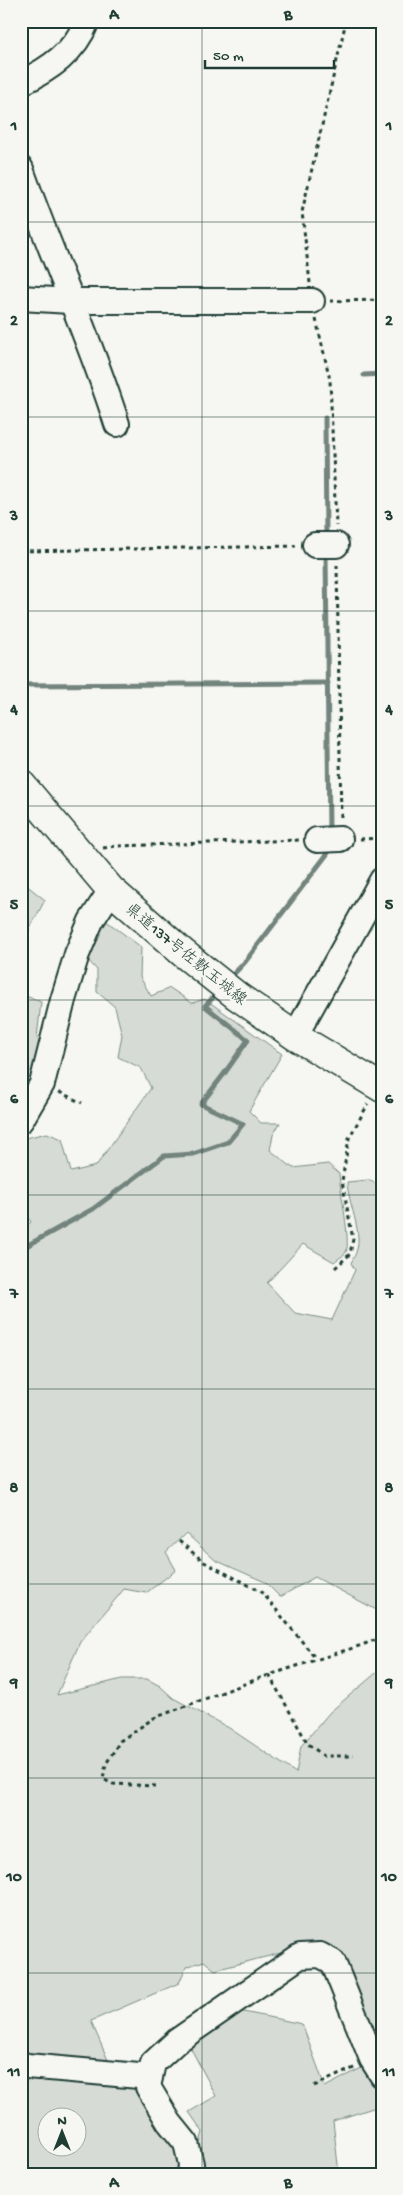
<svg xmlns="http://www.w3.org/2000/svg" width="403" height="2195" viewBox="0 0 403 2195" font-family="'Gochi Hand','Klee One',sans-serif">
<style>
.green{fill:#d6dbd6;stroke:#7a8c85;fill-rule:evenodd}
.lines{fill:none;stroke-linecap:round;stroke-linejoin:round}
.stream{stroke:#72847d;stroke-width:5}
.minor-casing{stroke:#1f3d34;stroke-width:28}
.major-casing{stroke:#1f3d34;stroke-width:31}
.path{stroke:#1f3d34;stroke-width:3;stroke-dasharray:4 4;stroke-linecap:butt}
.minor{stroke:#f6f6f2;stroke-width:24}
.major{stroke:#f6f6f2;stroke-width:28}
.grid{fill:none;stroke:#1f3d34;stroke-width:1;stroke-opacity:0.55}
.labels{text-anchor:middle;stroke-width:4.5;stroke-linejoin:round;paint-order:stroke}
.street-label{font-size:16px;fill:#1f3d34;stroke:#f6f6f2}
.neatline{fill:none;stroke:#1f3d34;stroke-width:2}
.grid-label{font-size:16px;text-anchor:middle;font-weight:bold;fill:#1f3d34}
</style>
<rect width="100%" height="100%" fill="#f6f6f2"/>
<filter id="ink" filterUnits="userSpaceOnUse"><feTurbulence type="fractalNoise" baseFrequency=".02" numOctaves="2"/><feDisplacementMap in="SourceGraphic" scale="10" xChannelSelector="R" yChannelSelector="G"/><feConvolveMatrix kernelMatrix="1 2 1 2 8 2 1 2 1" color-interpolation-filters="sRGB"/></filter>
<g filter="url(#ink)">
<!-- green -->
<g class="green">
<polygon points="25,884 45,900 21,945 21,887"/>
<path d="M 105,920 L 141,947 L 140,977 L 151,996 L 170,988 L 192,1003 L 205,999 L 282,1054 L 249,1111 L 261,1123 L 280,1123 L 273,1135 L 270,1150 L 293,1168 L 328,1164 L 339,1174 C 340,1190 351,1242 346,1252 C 344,1256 337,1259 334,1262 L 303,1244 L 267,1283 L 295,1313 L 332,1320 L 355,1270 L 351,1263 C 353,1259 356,1254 357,1249 C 362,1231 348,1202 347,1182 L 368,1180 L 382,1186 L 382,1613 L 315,1577 L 280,1597 L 265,1582 L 215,1560 L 186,1533 L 166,1552 L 176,1570 L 146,1593 L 124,1589 L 80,1642 L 57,1695 L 122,1679 L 147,1679 L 160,1686 L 173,1698 L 229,1728 L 296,1773 L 301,1746 L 330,1712 L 382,1668 L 382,2059 L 348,1980 L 300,1948 L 215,1970 L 204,1961 L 186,1967 L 179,1983 L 91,2021 L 111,2067 L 21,2059 L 21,1231 L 31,1222 L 21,1207 L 21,1139 L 47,1133 L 62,1139 L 71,1172 L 96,1166 L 151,1088 L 141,1068 L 118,1057 L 122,1035 L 115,1007 L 97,992 L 97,970 L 86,958 Z"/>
<polygon points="21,994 41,1002 37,1038 44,1048 21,1106"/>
<polygon points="234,2010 302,2024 325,2087 369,2064 382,2088 382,2105 333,2121 339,2174 195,2174 197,2153 203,2132 189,2112 216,2096 187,2041"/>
<path d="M 21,2071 L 140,2084 L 176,2141 L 182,2174 L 123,2174 L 117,2169 L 112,2174 L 21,2174 ZM 48,2118 L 78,2118 L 78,2148 L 48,2148 Z"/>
</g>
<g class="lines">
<!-- stream -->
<g class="stream">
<polyline points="364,375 382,374"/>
<polyline points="325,418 326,538"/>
<polyline points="326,552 329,833"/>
<polyline points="21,685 328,683"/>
<polyline points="229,979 245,962 328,853 328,846"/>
<polyline points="21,1249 93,1209 164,1156 193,1154 228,1142 243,1124 201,1104 224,1074 248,1040 205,1006 219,991"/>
</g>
<defs>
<g id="minor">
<path d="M 21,83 C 50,69 75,52 87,21"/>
<path d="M 21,169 C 51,255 90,338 117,424"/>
<polyline points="21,298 70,301 312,301"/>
<polyline points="315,545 336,545"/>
<polyline points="317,840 340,839"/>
<polyline points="295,1036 382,880"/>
<polyline points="21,1120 42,1084 63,1000 77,954 91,921 111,890"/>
<polyline points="21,2064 27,2066 150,2077"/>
<polyline points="190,2174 191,2164 186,2143 169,2122 148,2087 153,2063 177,2041 300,1956 320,1955 333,1962 372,2059 382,2075"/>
</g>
<polyline id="major" points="21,784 111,890 183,953 237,996 295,1036 382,1088"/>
</defs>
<!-- minor casing -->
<use href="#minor" class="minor-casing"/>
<!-- major casing -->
<use href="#major" class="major-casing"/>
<!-- path -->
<g class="path">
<polyline points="310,283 302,212 346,21"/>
<polyline points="330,301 382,300"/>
<polyline points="316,319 330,380 336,526"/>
<polyline points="21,551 296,546"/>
<polyline points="337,565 341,821"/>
<polyline points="360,839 382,838"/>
<polyline points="103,848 117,846 299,840"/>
<polyline points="59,1092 82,1103"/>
<polyline points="335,1268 350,1254 353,1239 342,1181 349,1138 368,1104"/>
<polyline points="179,1541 204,1562 262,1592 316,1659"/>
<polyline points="269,1675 308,1744 324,1756 353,1756"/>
<polyline points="156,1786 113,1784 103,1779 106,1764 120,1741 154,1718 263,1677 362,1645 382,1637"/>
<polyline points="314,2086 356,2067"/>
</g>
<!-- minor -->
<use href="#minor" class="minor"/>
<!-- major -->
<use href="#major" class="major"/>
</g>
</g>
<!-- grid -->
<path class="grid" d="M 202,21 L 202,2174M 21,222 L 382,222M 21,417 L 382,417M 21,611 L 382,611M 21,806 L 382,806M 21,1000 L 382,1000M 21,1195 L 382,1195M 21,1389 L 382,1389M 21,1584 L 382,1584M 21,1778 L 382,1778M 21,1973 L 382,1973"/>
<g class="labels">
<!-- street labels -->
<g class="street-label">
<text transform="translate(187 953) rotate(39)" y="6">県道137号佐敷玉城線</text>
</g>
</g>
<!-- margin -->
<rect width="403" height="2195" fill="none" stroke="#f6f6f2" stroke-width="55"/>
<!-- north arrow -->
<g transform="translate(62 2132)"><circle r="24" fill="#f6f6f2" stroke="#a0aca6"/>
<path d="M0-4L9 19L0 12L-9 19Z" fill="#1f3d34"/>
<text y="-8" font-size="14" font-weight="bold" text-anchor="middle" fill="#1f3d34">N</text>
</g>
<!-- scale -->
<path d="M205 60v8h129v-8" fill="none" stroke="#1f3d34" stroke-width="2.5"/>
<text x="213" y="60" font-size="15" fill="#1f3d34" stroke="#f6f6f2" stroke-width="4" paint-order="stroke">50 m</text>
<rect x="28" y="28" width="348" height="2140" class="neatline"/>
<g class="grid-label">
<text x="114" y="19">A</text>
<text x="288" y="19">B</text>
<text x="14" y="130">1</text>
<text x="389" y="130">1</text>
<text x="14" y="325">2</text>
<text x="389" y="325">2</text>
<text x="14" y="520">3</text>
<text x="389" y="520">3</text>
<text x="14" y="714">4</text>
<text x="389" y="714">4</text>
<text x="14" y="909">5</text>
<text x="389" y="909">5</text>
<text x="14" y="1103">6</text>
<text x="389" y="1103">6</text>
<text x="14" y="1298">7</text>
<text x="389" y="1298">7</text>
<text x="14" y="1492">8</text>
<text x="389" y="1492">8</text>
<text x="14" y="1687">9</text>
<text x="389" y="1687">9</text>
<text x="14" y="1881">10</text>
<text x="389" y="1881">10</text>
<text x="14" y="2076">11</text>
<text x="389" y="2076">11</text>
<text x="114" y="2187">A</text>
<text x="288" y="2187">B</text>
</g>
</svg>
